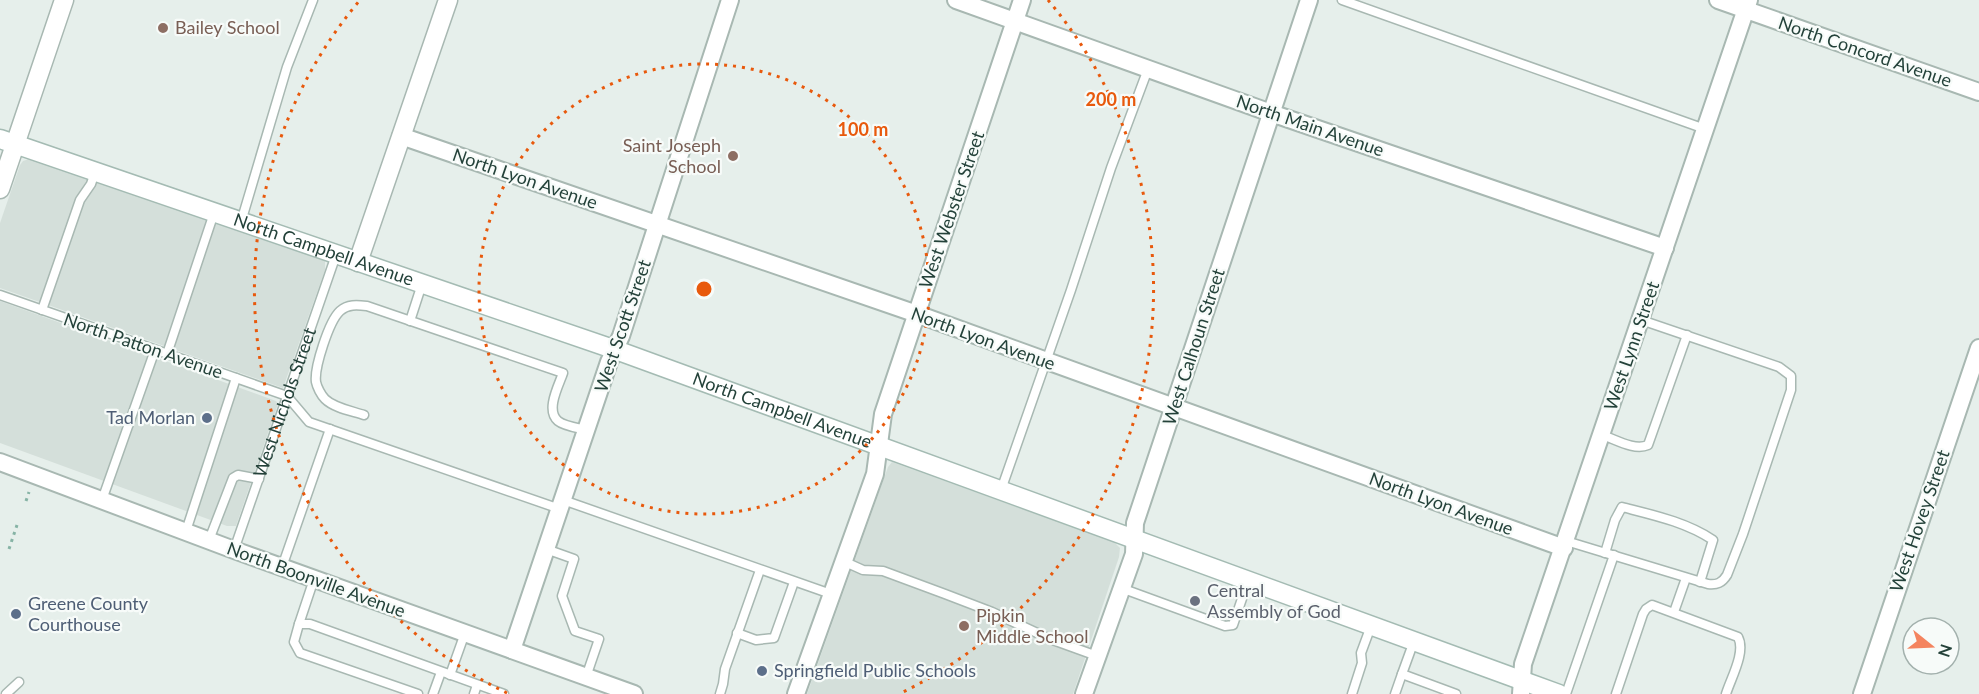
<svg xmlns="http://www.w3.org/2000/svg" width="1979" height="694" viewBox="0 0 1979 694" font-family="Lato,sans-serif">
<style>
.built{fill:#d4dfda}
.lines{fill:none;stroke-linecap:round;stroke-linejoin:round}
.service-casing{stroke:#a8b8b2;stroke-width:11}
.minor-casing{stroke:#a8b8b2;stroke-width:20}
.tertiary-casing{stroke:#a8b8b2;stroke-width:21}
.secondary-casing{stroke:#a4bbb3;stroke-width:21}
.path{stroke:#86b3a5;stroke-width:3;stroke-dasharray:3 4.5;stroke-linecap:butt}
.service{stroke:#fff;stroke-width:8}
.minor{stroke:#fff;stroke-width:16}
.tertiary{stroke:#fff;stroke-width:18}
.secondary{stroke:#fff;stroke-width:18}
.ring{fill:none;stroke:#e8590c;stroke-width:3;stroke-dasharray:3 6}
.education-dot{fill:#8d6e63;stroke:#f7fbf9;stroke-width:2}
.service-dot{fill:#5c6f8a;stroke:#f7fbf9;stroke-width:2}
.worship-dot{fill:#6b7280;stroke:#f7fbf9;stroke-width:2}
.labels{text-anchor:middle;stroke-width:4.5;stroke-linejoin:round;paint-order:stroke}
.education-label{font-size:18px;fill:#785e54;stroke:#f7fbf9;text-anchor:start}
.street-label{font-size:18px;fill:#24423a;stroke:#f7fbf9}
.service-label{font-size:18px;fill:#4e5e75;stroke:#f7fbf9;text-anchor:start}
.worship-label{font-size:18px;fill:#5b616d;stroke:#f7fbf9;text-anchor:start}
.centre{fill:#e8590c;stroke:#f7fbf9;stroke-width:3}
.ring-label{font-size:18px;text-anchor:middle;font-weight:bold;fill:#e8590c;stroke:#f7fbf9;stroke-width:4.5;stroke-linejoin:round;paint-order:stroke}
</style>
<rect width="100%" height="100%" fill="#e6efeb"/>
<!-- built -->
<g class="built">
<polygon points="32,158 321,257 325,260 325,270 283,388 0,288 0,223 20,165 23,161"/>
<polygon points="0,301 276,401 278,404 236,526 227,526 0,443"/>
<polygon points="892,462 1114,542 1120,548 1119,557 1073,694 807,694 888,467"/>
</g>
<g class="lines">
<defs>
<g id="service">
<polyline points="1342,0 1705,129"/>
<polyline points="241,222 287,67 313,0"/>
<polyline points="0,295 287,396 309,422 560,509"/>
<polyline points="42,310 80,200 91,184 95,172"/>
<polyline points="410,321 422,284"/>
<polyline points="167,354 214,213"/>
<path d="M 364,415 C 352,411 334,408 325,399 C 321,395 317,387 316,382 C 314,368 329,321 340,311 C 348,304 357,305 367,306 L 563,373 C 559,385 545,410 558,421 C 564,426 578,428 586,430"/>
<path d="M 1602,435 C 1615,439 1634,451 1648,445 L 1687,335"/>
<polyline points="1001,490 1071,290 1111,168 1148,69"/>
<polyline points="102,500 155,350"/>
<polyline points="563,500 831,594"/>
<polyline points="186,531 236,378"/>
<polyline points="209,540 233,478 238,475 259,479"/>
<path d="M 1566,541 L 1708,584 C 1717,585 1722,583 1727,575 L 1743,534 L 1791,390 L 1791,376 L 1779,367 L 1641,320"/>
<polyline points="546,549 574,559 562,596 575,631 599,639 586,677"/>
<path id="s1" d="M 234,550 L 336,255"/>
<path d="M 1605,553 L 1615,520 L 1622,507 C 1653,515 1686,522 1713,540 L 1700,582"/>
<polyline points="843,561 863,570 883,571 945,594 992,612 1050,639 1097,656"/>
<polyline points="282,567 330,429"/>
<polyline points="1121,588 1225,626 1233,625 1248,581"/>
<polyline points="1674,612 1686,578"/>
<polyline points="299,624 314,579"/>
<polyline points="737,633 756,640 774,638 794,582"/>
<polyline points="1414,641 1402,674 1456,694"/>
<polyline points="450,675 465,633"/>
<polyline points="6,694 19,682"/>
<polyline points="418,694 300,653 294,642 299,624 310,624 504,694"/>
<polyline points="433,694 441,672"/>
<polyline points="474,694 477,685"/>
<polyline points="720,694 723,684 725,669 760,570"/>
<polyline points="1352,694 1362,663 1361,653 1371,626"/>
<polyline points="1395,694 1402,674"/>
<polyline points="1566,694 1614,555"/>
<path d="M 1616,694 L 1643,614 L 1646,609 L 1652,605 L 1738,637 C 1746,652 1731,678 1726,694"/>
</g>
<g id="minor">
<polyline points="956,0 1271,113 1665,248"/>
<polyline points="1718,0 1979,92"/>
<polyline points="401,136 917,314 1564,548"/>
<polyline points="0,462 234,550 634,694"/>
<polyline points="512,650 609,362 621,336 730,0"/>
<polyline points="796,694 875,474 883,414 1022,0"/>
<polyline points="1084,694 1134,554 1135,523 1309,0"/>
<polyline points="1521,694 1523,664 1749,0"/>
<polyline points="1862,694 1979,348"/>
</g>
<g id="tertiary">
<polyline points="0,189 64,0"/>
<polyline points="358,262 448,0"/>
</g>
<g id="secondary">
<path id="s2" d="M 0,139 L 616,350 L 1559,694"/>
</g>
</defs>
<!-- service casing -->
<use href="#service" class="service-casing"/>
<!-- minor casing -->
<use href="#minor" class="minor-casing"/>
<!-- tertiary casing -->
<use href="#tertiary" class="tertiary-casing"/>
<!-- secondary casing -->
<use href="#secondary" class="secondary-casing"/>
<!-- path -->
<g class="path">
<polyline points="26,501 29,492"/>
<polyline points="9,549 17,525"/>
</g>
<!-- service -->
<use href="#service" class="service"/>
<!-- minor -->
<use href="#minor" class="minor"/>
<!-- tertiary -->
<use href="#tertiary" class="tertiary"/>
<!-- secondary -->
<use href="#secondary" class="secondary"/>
</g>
<!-- distance rings -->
<g class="ring">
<circle cx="704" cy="289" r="225"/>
<path d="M507 693A449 449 0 0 1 360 0M1048 0A449 449 0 0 1 901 693"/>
</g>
<!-- markers -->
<g class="education-dot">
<circle cx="163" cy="28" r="6"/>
<circle cx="733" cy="156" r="6"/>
<circle cx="964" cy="626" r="6"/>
</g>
<g class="service-dot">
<circle cx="207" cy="418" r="6"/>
<circle cx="16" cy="614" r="6"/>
<circle cx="762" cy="671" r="6"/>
</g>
<circle class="worship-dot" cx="1195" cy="601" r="6"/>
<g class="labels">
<!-- education labels -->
<g class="education-label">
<text x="175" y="34">Bailey School</text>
<text x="721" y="152" text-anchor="end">Saint Joseph<tspan x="721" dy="21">School</tspan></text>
<text x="976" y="622">Pipkin<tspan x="976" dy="21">Middle School</tspan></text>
</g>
<!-- street labels -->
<g class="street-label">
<text transform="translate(1865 52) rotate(19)" y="6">North Concord Avenue</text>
<text transform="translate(1310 126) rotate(19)" y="6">North Main Avenue</text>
<text transform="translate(525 179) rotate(19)" y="6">North Lyon Avenue</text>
<text transform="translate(952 210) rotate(-71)" y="6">West Webster Street</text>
<text dy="6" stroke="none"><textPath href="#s2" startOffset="342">North Campbell Avenue</textPath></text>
<text transform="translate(623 326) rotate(-71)" y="6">West Scott Street</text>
<text transform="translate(983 339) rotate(20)" y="6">North Lyon Avenue</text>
<text transform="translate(143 346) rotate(19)" y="6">North Patton Avenue</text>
<text transform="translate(1632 346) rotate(-71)" y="6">West Lynn Street</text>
<text transform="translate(1194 347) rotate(-72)" y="6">West Calhoun Street</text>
<text dy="6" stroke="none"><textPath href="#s1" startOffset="156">West Nichols Street</textPath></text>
<text dy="6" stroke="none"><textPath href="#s2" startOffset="828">North Campbell Avenue</textPath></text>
<text transform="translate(1441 504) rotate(20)" y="6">North Lyon Avenue</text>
<text transform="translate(1920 521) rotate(-71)" y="6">West Hovey Street</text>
<text transform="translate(316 580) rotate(20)" y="6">North Boonville Avenue</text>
</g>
<!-- service labels -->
<g class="service-label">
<text x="195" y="424" text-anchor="end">Tad Morlan</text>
<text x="28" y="610">Greene County<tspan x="28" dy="21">Courthouse</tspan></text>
<text x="774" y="677">Springfield Public Schools</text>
</g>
<!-- worship labels -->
<g class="worship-label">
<text x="1207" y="597">Central<tspan x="1207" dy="21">Assembly of God</tspan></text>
</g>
</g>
<circle cx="704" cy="289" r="9" class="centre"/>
<g class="ring-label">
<text x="1111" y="106">200 m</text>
<text x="863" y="136">100 m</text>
</g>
<!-- north arrow -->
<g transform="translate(1931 646) rotate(108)"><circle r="28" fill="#f7fbf9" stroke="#a3b1ad" stroke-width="1.5"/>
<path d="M0-4.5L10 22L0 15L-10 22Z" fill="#f4845f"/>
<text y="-9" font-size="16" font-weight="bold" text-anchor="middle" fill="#24423a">N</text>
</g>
</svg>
